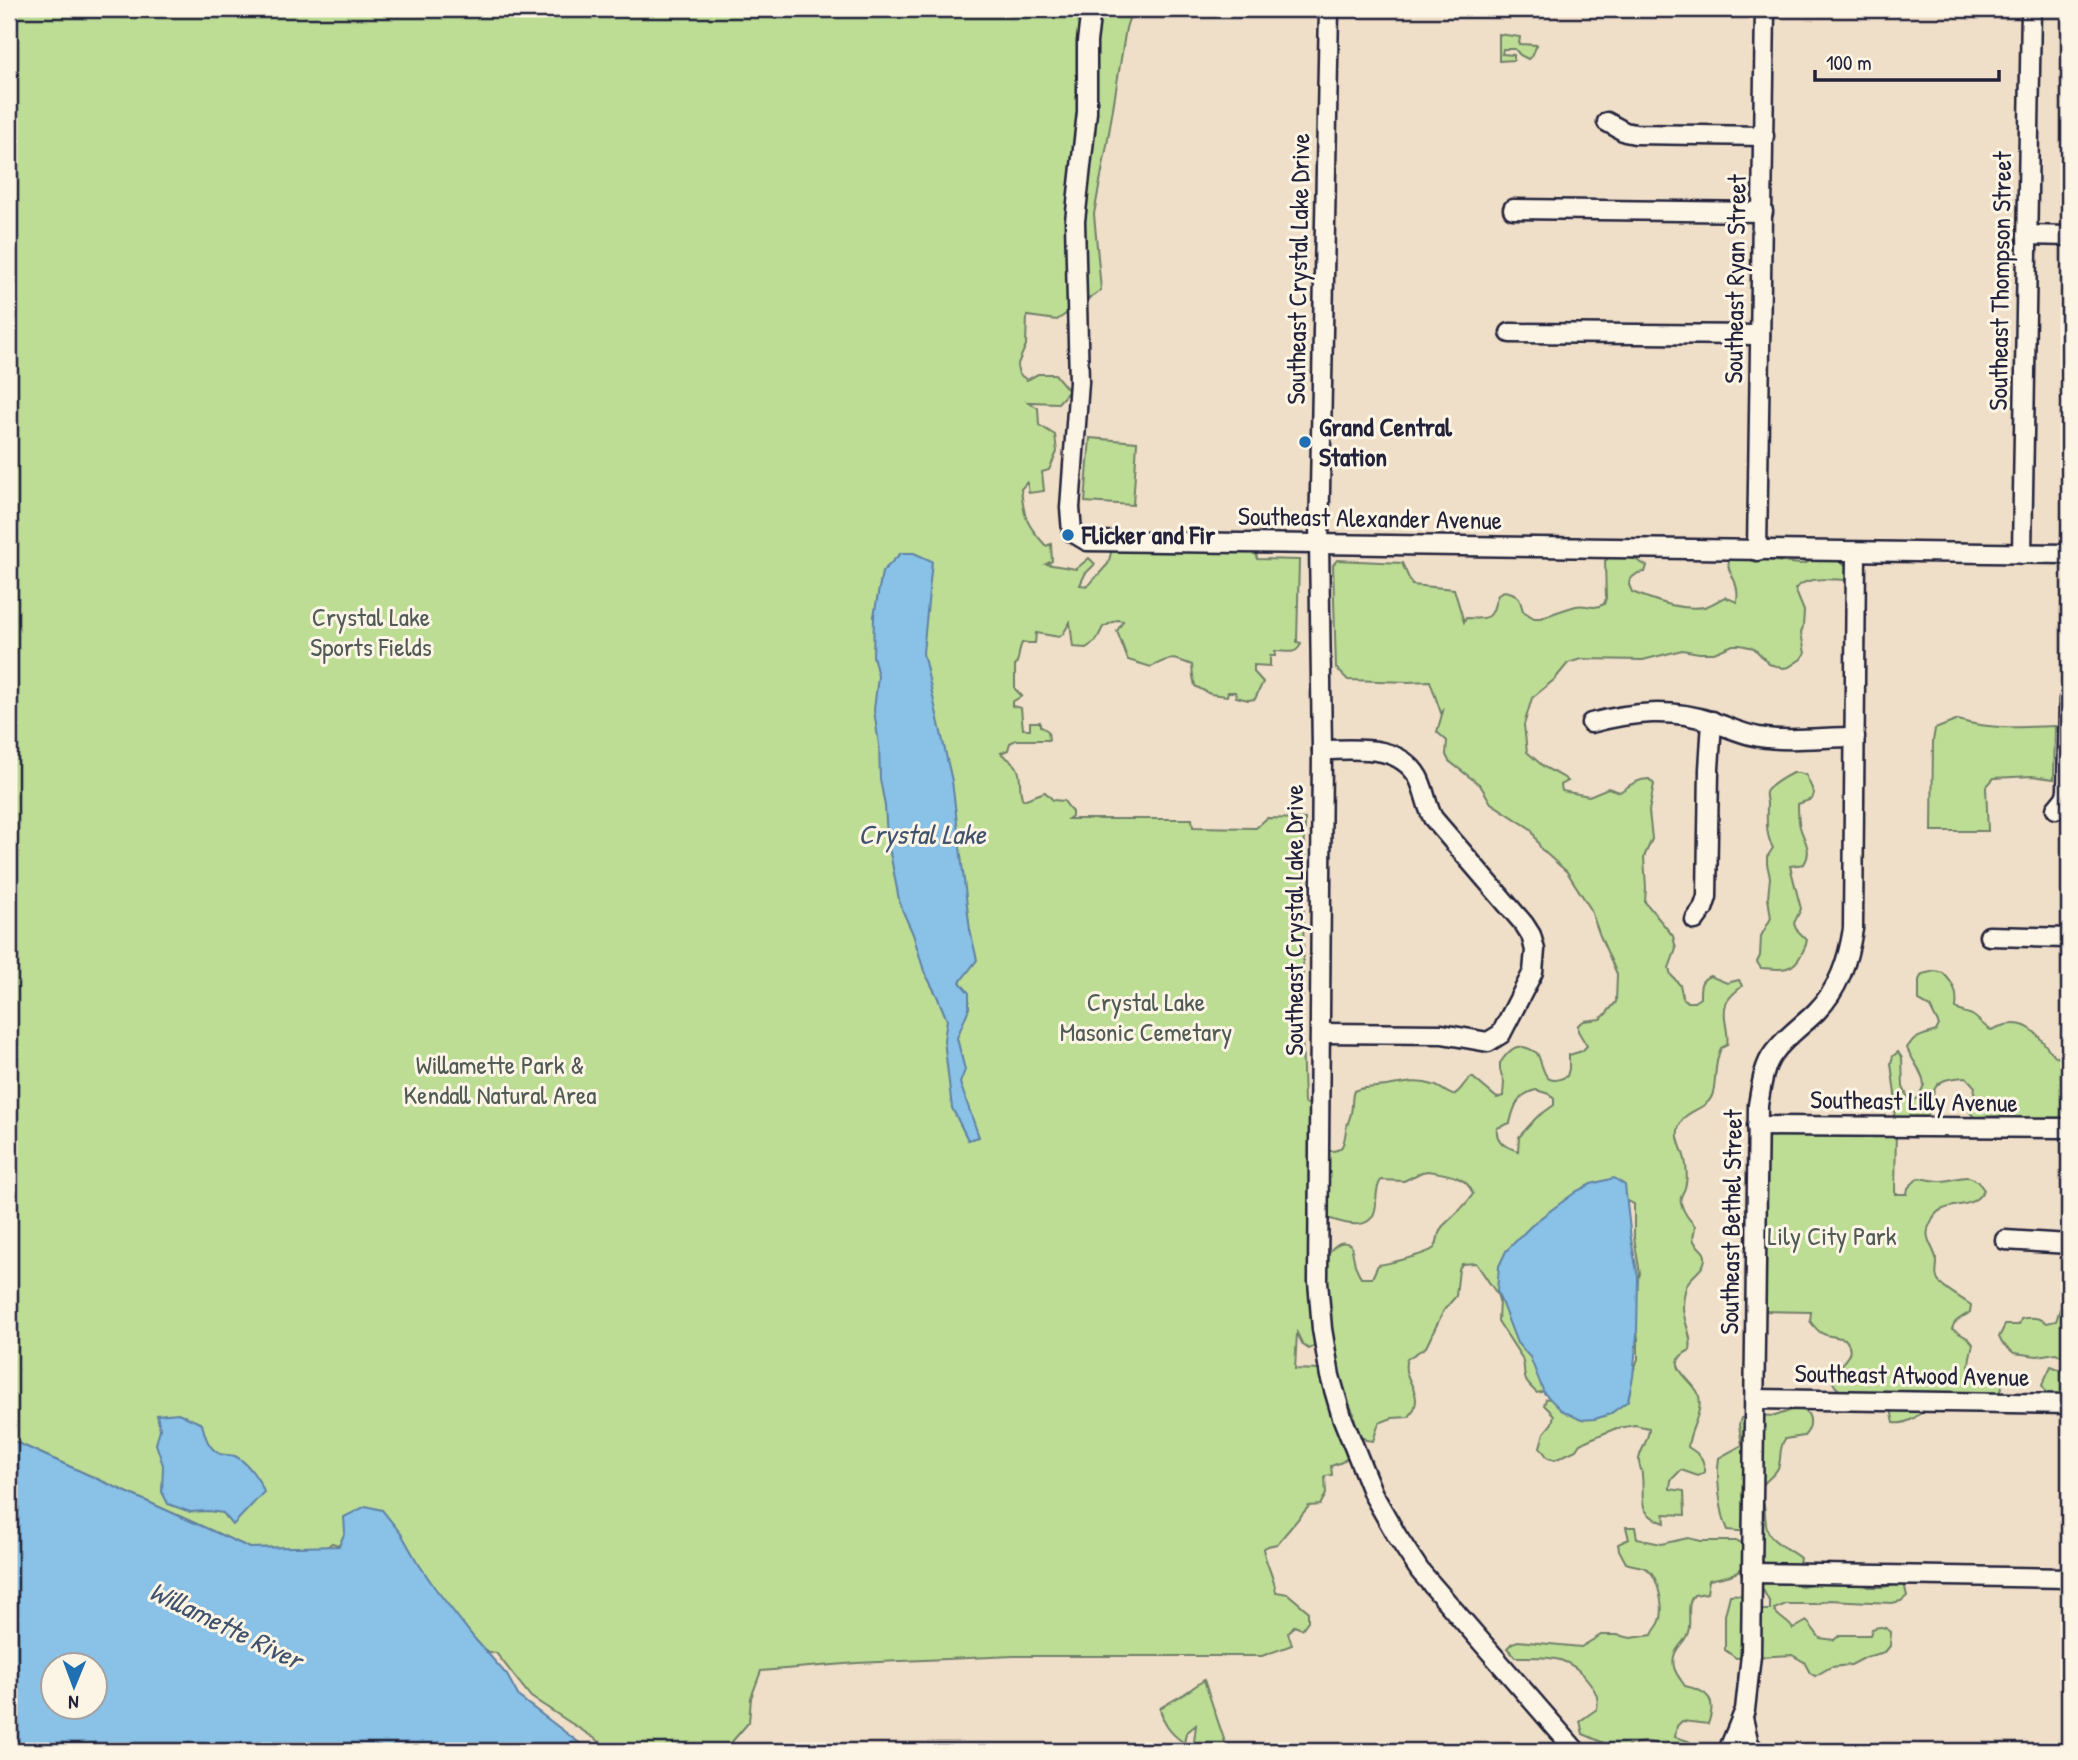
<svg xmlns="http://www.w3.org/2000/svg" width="2078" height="1760" viewBox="0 0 2078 1760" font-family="'Patrick Hand',sans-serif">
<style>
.green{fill:#bddd95;stroke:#708068;stroke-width:2;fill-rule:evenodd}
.water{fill:#89c1e7;stroke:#6081a2;stroke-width:2;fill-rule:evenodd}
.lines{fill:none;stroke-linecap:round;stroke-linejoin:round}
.minor-casing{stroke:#22223b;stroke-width:23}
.minor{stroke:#fcf5e5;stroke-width:18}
.poi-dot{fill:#1f6fb2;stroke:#fcf5e5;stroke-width:2.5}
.labels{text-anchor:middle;stroke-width:6;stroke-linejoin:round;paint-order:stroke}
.street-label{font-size:26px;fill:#22223b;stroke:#fcf5e5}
.poi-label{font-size:26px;font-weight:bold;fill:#22223b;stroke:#fcf5e5;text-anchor:start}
.park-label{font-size:26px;fill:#505a56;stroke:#fcf5e5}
.water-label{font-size:28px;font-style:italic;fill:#41526f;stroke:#fcf5e5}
</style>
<rect width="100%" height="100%" fill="#f0dfc8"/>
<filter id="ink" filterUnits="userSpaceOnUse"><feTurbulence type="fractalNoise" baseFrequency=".0143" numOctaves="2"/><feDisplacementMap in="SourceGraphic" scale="14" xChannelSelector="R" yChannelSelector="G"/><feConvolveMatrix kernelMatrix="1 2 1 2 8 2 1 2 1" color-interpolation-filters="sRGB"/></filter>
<g filter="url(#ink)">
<!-- green -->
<g class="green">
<path d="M 9,9 L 1132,9 L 1126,28 L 1107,145 L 1094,214 L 1101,290 L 1057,320 L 1027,316 L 1026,345 L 1017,366 L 1019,374 L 1027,380 L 1038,374 L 1055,374 L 1069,391 L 1058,403 L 1028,402 L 1038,408 L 1039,425 L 1055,435 L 1057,452 L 1049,470 L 1042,472 L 1044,491 L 1029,493 L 1027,482 L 1021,489 C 1024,518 1026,524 1046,546 L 1051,544 L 1052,561 L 1046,564 L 1076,569 L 1089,558 L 1095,564 L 1085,574 L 1080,585 L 1088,586 L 1108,564 L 1112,549 L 1256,549 L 1257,559 L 1299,560 L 1297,642 L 1301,643 C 1297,656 1286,651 1275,651 L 1275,656 L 1270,656 L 1270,666 L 1254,665 L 1254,672 L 1263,682 L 1255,699 L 1248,700 L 1236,697 L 1235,692 L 1228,692 L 1227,696 L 1210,694 L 1195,686 L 1193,676 L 1192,665 C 1173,657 1170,657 1151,667 L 1128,660 L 1117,631 L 1123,621 L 1117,620 L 1103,627 L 1096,641 L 1086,648 L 1073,647 L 1070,622 L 1063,634 L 1059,637 L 1036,633 L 1035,643 L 1022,643 C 1018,651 1020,659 1015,666 L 1015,689 L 1022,696 L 1012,702 L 1012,706 L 1021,708 L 1023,729 L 1030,729 L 1030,722 L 1040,722 L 1040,726 L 1048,731 L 1049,740 L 1016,740 L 1010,743 L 1008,750 L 1001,753 C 1006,759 1015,761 1018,770 C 1022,780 1018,790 1023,800 L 1045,792 L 1053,800 L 1064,801 L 1072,812 L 1072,816 L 1068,819 L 1192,819 L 1193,827 L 1256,828 L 1267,818 L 1305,819 L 1302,1036 L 1304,1103 L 1322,1107 L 1328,1151 C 1344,1152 1344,1143 1346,1130 C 1347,1124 1350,1119 1351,1113 C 1353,1105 1351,1098 1354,1091 C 1362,1087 1368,1088 1377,1087 C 1396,1086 1414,1078 1433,1085 C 1441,1087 1446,1093 1453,1095 C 1462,1091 1463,1082 1472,1077 L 1497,1098 L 1503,1096 L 1504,1082 L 1500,1070 L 1500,1063 C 1511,1047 1518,1041 1537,1053 C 1545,1068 1542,1089 1567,1076 L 1569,1069 L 1569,1055 L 1582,1051 L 1587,1046 L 1578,1031 L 1578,1025 L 1584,1021 L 1600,1019 L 1605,1015 L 1616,1002 L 1617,974 L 1600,936 L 1590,908 L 1567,872 L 1541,849 L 1531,829 L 1491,803 L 1480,785 L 1449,761 L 1446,755 L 1447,741 L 1437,732 L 1443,711 L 1441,713 L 1430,681 L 1408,682 L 1348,680 L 1336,668 L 1333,565 L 1337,560 L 1402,563 L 1412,585 L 1454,589 L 1464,622 L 1466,618 C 1473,618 1483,620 1489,616 C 1498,610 1492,584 1512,593 C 1520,596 1521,604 1523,611 L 1534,618 L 1541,618 C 1552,614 1564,609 1576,606 C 1587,603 1591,611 1604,604 L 1606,598 L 1605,561 C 1617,549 1634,558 1647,566 L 1645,572 L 1638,573 L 1630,579 L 1629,585 L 1632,592 C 1654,600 1679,611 1704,607 C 1711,606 1718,600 1725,597 L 1737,602 C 1737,598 1738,594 1737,590 C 1736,576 1722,568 1732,556 L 1800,564 C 1807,564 1809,561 1816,558 C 1827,553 1839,559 1848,567 L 1848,580 C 1831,580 1808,575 1795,589 L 1804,611 L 1803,627 L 1801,633 L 1805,653 L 1801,659 L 1789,667 L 1783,668 L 1769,664 L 1754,648 L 1740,645 L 1733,645 L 1714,653 L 1699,653 L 1682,650 L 1643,660 L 1581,659 L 1568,663 L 1555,679 L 1532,698 L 1524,725 L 1527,752 L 1544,767 L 1563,777 L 1568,781 L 1561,785 L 1562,791 L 1589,796 L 1608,788 L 1620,792 C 1629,786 1637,779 1649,779 L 1654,784 L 1649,811 L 1652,839 L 1644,857 L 1646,888 L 1645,902 L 1673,936 L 1676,949 L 1669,968 L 1671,975 L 1680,985 L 1683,998 L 1688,1002 L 1694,1002 L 1700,998 C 1700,988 1699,980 1710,976 L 1727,983 L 1739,980 L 1742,986 C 1737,991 1728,997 1726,1004 C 1721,1016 1730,1032 1727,1045 L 1721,1048 C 1713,1066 1717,1082 1712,1096 C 1707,1108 1690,1110 1683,1119 C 1670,1137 1685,1148 1686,1166 C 1687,1172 1687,1181 1685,1188 C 1683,1194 1679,1196 1681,1203 C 1683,1212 1689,1219 1695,1226 C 1695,1231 1692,1237 1694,1241 C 1697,1248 1706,1250 1705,1259 C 1704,1269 1694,1274 1689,1281 C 1685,1287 1683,1299 1683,1307 C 1683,1322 1693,1335 1690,1350 C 1661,1364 1692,1379 1698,1393 C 1705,1411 1689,1429 1688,1447 C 1699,1454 1705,1458 1704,1472 L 1698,1476 L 1681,1470 L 1671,1480 L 1670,1489 L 1684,1491 L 1685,1515 L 1664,1514 L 1665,1523 C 1635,1513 1645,1501 1642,1475 C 1642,1469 1638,1465 1639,1459 C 1641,1448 1649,1440 1649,1428 L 1635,1425 L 1614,1429 L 1586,1441 L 1580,1444 L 1576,1450 L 1555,1460 L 1548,1458 L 1540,1447 L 1544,1433 L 1552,1423 L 1554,1415 L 1544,1405 L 1546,1399 L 1630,1379 L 1638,1359 L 1638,1338 L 1633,1309 L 1634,1291 L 1640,1274 L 1634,1238 L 1634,1204 L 1622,1198 L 1526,1335 L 1545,1391 L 1537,1393 C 1518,1376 1528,1377 1522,1358 L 1498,1321 L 1499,1300 L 1497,1294 L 1476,1263 L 1462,1264 L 1459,1269 L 1456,1296 L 1444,1310 L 1426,1347 L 1407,1359 C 1399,1380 1429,1392 1409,1417 L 1392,1418 L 1379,1423 L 1373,1441 L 1366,1440 L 1355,1431 L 1354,1414 L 1337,1380 L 1339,1364 L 1334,1351 L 1320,1341 L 1309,1349 L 1303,1345 L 1297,1333 L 1295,1369 L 1320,1370 L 1347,1458 L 1342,1462 L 1331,1466 L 1332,1475 L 1325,1476 L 1326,1494 L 1320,1505 L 1309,1506 L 1277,1544 L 1268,1546 L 1263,1549 C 1266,1564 1274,1577 1276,1592 L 1288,1594 L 1308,1611 L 1308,1621 L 1302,1629 L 1294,1626 L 1288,1633 L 1292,1645 L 1262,1656 L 1013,1656 L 857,1663 L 761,1671 L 751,1698 L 749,1722 L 724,1751 L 614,1751 L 531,1697 L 496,1653 L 484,1651 L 352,1550 L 332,1543 L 327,1547 L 250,1548 L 9,1439 ZM 1536,1090 L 1549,1094 L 1554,1099 L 1554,1105 L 1536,1118 L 1519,1137 L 1518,1151 C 1507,1147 1495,1143 1497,1128 L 1510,1123 C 1514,1106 1518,1094 1536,1090 ZM 1428,1171 C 1444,1174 1467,1175 1473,1194 C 1465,1207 1453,1216 1443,1226 C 1437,1232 1439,1240 1435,1247 C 1432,1253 1387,1264 1378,1265 L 1372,1278 L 1361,1278 L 1355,1265 L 1351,1245 C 1340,1239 1336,1245 1328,1253 L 1322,1251 L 1325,1223 L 1331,1219 C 1351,1226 1376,1231 1376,1201 C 1377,1192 1376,1188 1381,1180 L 1404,1181 L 1422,1172 Z"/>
<polygon points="1499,34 1520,37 1519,44 1537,45 1532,56 1528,59 1520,55 1515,49 1503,49 1502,54 1514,55 1514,60 1499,61"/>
<polygon points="1090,438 1137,442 1133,505 1085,502"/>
<path d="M 1958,720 C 1990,730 2022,727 2055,726 L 2054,779 L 2032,776 L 1994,778 L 1986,787 L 1988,831 L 1932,831 L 1933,741 L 1935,729 Z"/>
<path d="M 1793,773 L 1799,773 L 1806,775 L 1814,793 L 1812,799 L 1798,804 C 1798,811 1798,819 1800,827 C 1804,841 1813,850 1804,864 L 1790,866 L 1801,909 L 1794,923 L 1796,929 L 1807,940 C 1806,947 1804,949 1801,955 C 1792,973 1779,969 1761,968 L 1757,962 L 1760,956 L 1761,936 L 1771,918 L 1768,898 L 1770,877 L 1767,864 L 1767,857 L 1773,848 C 1765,834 1767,819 1767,804 C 1767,800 1765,796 1766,792 C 1768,787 1787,775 1793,773 Z"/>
<path d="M 1935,971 L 1943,973 C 1954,984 1958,992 1956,1008 C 1961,1013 1965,1012 1972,1015 C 1979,1019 1983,1026 1991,1030 C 2001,1026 2013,1021 2025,1026 C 2044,1033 2049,1063 2068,1058 L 2069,1053 L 2069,1129 L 2021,1132 L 2000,1116 L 1974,1117 L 1969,1111 L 1968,1105 L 1973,1100 L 1975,1087 L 1966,1077 C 1960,1077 1955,1078 1949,1079 C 1926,1084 1937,1102 1926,1119 L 1899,1120 L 1894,1116 L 1896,1102 L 1891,1063 L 1893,1056 L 1898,1052 L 1902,1058 L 1903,1087 L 1910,1102 L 1918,1098 L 1924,1085 C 1923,1071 1912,1061 1907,1048 C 1913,1037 1924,1035 1936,1031 L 1939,1025 L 1930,1007 L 1919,1001 L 1919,980 L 1922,974 Z"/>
<path d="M 1757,1126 L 1896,1127 L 1895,1194 L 1907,1194 L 1908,1188 L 1918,1178 C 1926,1179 1934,1181 1942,1181 C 1961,1180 1970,1168 1984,1190 C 1972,1209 1958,1202 1941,1210 C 1937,1212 1933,1217 1931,1222 C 1921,1238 1935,1247 1937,1262 C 1937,1270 1934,1276 1940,1283 C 1948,1291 1961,1298 1971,1305 L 1970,1312 C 1963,1318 1954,1319 1952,1329 L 1969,1339 L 1973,1344 C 1962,1385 1975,1370 2001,1382 L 2002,1389 L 1998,1395 L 1924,1409 C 1918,1417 1905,1425 1894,1423 L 1888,1396 L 1846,1397 L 1835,1386 L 1830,1377 C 1838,1364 1859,1355 1845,1339 C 1826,1334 1823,1339 1810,1321 L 1811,1312 L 1755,1311 Z"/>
<path d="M 2069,1303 L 2069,1361 L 2056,1353 L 2037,1356 L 2014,1353 L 2002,1343 L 1999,1337 L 2005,1325 L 2019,1325 L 2021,1319 C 2030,1317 2039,1317 2047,1323 L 2056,1321 L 2060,1309 L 2065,1304 Z"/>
<polygon points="2051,1366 2069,1373 2069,1403 2047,1396 2042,1385"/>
<path d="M 1795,1409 C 1812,1408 1814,1425 1804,1436 L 1785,1439 C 1778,1449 1782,1459 1778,1468 C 1773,1478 1764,1479 1759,1492 C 1766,1505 1764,1509 1766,1524 C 1768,1543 1789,1548 1800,1558 L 1799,1565 L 1785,1577 L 1789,1583 L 1802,1586 L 1816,1583 L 1822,1579 L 1850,1579 L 1869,1587 L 1883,1587 L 1904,1583 L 1907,1596 L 1901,1601 L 1892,1603 L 1829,1600 L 1816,1604 L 1786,1604 L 1774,1609 C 1777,1618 1788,1620 1793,1629 L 1807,1621 L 1820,1638 L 1834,1640 L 1840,1635 L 1870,1635 L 1872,1629 C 1880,1626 1885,1626 1891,1632 L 1890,1646 L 1885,1652 L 1866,1657 L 1851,1665 L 1831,1667 L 1815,1676 L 1810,1673 L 1804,1662 L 1792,1655 L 1736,1658 L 1725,1650 L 1725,1615 L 1730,1595 C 1744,1592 1749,1601 1757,1610 L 1770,1610 L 1770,1603 L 1760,1584 C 1770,1565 1759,1549 1749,1532 L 1728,1530 C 1720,1513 1716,1477 1719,1458 L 1742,1445 L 1739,1425 L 1741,1418 L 1755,1415 L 1775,1416 Z"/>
<path d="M 1626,1527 L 1635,1527 L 1637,1539 L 1661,1544 L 1688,1538 L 1701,1541 L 1738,1541 L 1751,1548 C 1742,1576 1736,1574 1709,1580 L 1707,1593 L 1694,1595 C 1685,1605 1692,1620 1688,1632 C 1685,1645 1670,1649 1674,1667 C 1675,1673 1681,1680 1685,1686 C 1709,1691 1717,1700 1708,1724 L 1682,1721 L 1677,1726 L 1675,1737 L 1688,1741 L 1705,1751 L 1664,1751 C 1655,1739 1643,1741 1629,1745 L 1626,1751 L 1600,1751 L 1602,1742 L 1583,1734 L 1580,1721 L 1597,1709 C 1599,1698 1596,1692 1590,1683 C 1570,1654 1547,1657 1515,1657 L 1507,1648 L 1512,1643 L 1518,1641 L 1581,1647 L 1601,1635 L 1617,1635 L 1631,1638 L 1652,1635 C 1654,1629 1658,1627 1660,1621 C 1665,1610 1658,1575 1647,1569 C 1641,1565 1633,1566 1626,1563 L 1619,1550 L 1618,1544 L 1629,1539 Z"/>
<path d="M 1204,1680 L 1228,1751 L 1193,1751 L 1196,1725 L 1186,1733 L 1184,1743 C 1170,1733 1163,1724 1160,1708 L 1184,1694 Z"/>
</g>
<!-- water -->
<g class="water">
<polygon points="901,553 914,553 932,561 923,653 952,781 970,930 977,960 960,982 969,993 969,1008 957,1038 965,1070 960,1083 979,1137 968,1140 952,1108 944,1040 947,1020 937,996 924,971 913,934 900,905 887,837 885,806 880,779 879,745 874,710 878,676 873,656 874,616 882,572"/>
<polygon points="1614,1178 1625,1185 1631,1239 1638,1277 1637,1335 1633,1377 1628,1401 1610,1414 1595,1419 1581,1420 1561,1410 1544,1393 1530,1357 1517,1343 1497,1291 1499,1266 1506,1251 1535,1222 1577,1191 1591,1184"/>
<path d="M 178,1413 L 202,1424 C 205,1435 207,1446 218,1453 C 223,1456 230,1454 235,1456 C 247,1462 260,1480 264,1492 L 233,1525 L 223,1513 L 208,1511 L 190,1512 L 168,1504 L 162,1492 L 163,1465 L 156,1444 L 160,1429 L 157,1415 Z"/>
<path d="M 9,1439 L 250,1548 L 339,1546 L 345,1532 L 344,1517 L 366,1506 L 382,1510 L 402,1535 L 416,1560 L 435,1588 L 475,1639 L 507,1675 L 519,1697 L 590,1751 L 30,1751 L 9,1734 ZM 52,1666 L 94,1666 L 94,1708 L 52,1708 Z"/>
</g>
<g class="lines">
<defs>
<g id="minor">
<polyline points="1091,9 1087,42 1087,112 1075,221 1079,382 1070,508 1072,532 1087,541 2069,554"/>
<polyline points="1329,9 1319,544 1322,750 1318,1281 1322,1329 1330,1376 1342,1417 1373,1494 1397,1536 1420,1571 1576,1751"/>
<polyline points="1607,122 1625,132 1635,134 1764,136"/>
<polyline points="1513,209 1763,212"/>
<polyline points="2027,235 2069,236"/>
<polyline points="1510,333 1760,335"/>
<polyline points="1757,551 1765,9"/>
<polyline points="2022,554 2031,9"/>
<path d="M 1591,723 C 1632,712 1672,708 1713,722 C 1728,727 1742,734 1759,737 C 1790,742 1824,737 1855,737"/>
<polyline points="2056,809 2065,798 2067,791 2069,700"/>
<polyline points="1695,920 1703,909 1707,897 1709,769 1712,721"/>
<polyline points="1989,936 2069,938"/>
<path d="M 1321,1033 L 1442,1034 L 1488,1042 L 1501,1034 L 1533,972 L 1535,950 L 1531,935 L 1524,924 L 1433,818 C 1426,805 1425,790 1418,777 C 1398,743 1355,750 1322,750"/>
<polyline points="1757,1126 2069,1128"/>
<polyline points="2005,1240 2069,1244"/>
<polyline points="1755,1399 2069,1404"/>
<polyline points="1752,1573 2069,1578"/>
<polyline points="1743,1718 1749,1744 1755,1751"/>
<path d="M 1728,1751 L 1745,1710 L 1751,1655 L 1758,1105 C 1761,1089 1763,1067 1773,1054 C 1785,1037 1802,1026 1816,1012 C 1839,989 1848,960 1853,929 L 1856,552"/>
</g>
</defs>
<!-- minor casing -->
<use href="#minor" class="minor-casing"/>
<!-- minor -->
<use href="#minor" class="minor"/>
</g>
</g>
<!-- markers -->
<g class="poi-dot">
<circle cx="1305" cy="442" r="7"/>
<circle cx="1068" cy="535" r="7"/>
</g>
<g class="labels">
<!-- street labels -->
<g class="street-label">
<text transform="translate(1298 269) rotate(-89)" y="9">Southeast Crystal Lake Drive</text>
<text transform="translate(1735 279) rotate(-89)" y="9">Southeast Ryan Street</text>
<text transform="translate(2000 281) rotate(-89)" y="9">Southeast Thompson Street</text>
<text transform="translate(1370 518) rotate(1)" y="9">Southeast Alexander Avenue</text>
<text transform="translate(1294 920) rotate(-90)" y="9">Southeast Crystal Lake Drive</text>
<text transform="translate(1914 1101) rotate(1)" y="9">Southeast Lilly Avenue</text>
<text transform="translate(1731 1222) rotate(-89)" y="9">Southeast Bethel Street</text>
<text transform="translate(1912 1375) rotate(1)" y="9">Southeast Atwood Avenue</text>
</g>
<!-- poi labels -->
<g class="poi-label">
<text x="1319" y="436">Grand Central<tspan x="1319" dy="30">Station</tspan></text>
<text x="1082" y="544">Flicker and Fir</text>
</g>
<!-- park labels -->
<g class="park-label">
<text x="371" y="626">Crystal Lake<tspan x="371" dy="30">Sports Fields</tspan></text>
<text x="1146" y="1011">Crystal Lake<tspan x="1146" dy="30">Masonic Cemetary</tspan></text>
<text x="500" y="1074">Willamette Park &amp;<tspan x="500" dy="30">Kendall Natural Area</tspan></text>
<text x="1832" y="1245">Lily City Park</text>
</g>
<!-- water labels -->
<g class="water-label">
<text x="922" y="844">Crystal Lake</text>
<text transform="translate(226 1625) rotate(26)" y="10">Willamette River</text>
</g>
</g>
<!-- margin -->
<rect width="2078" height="1760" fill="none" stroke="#fcf5e5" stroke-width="35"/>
<rect x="18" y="18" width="2043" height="1725" fill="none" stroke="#22223b" stroke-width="2.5" filter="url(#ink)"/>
<!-- north arrow -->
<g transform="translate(74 1686) rotate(181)"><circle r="33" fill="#fcf5e5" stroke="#a5a1a1" stroke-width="2"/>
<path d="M0-5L12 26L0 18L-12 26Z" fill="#1f6fb2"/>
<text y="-10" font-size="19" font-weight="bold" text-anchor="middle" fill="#22223b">N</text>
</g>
<!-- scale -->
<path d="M1815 70v10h184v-10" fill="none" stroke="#22223b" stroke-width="3.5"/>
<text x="1826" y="70" font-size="21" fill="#22223b" stroke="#fcf5e5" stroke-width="5" paint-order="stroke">100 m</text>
</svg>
